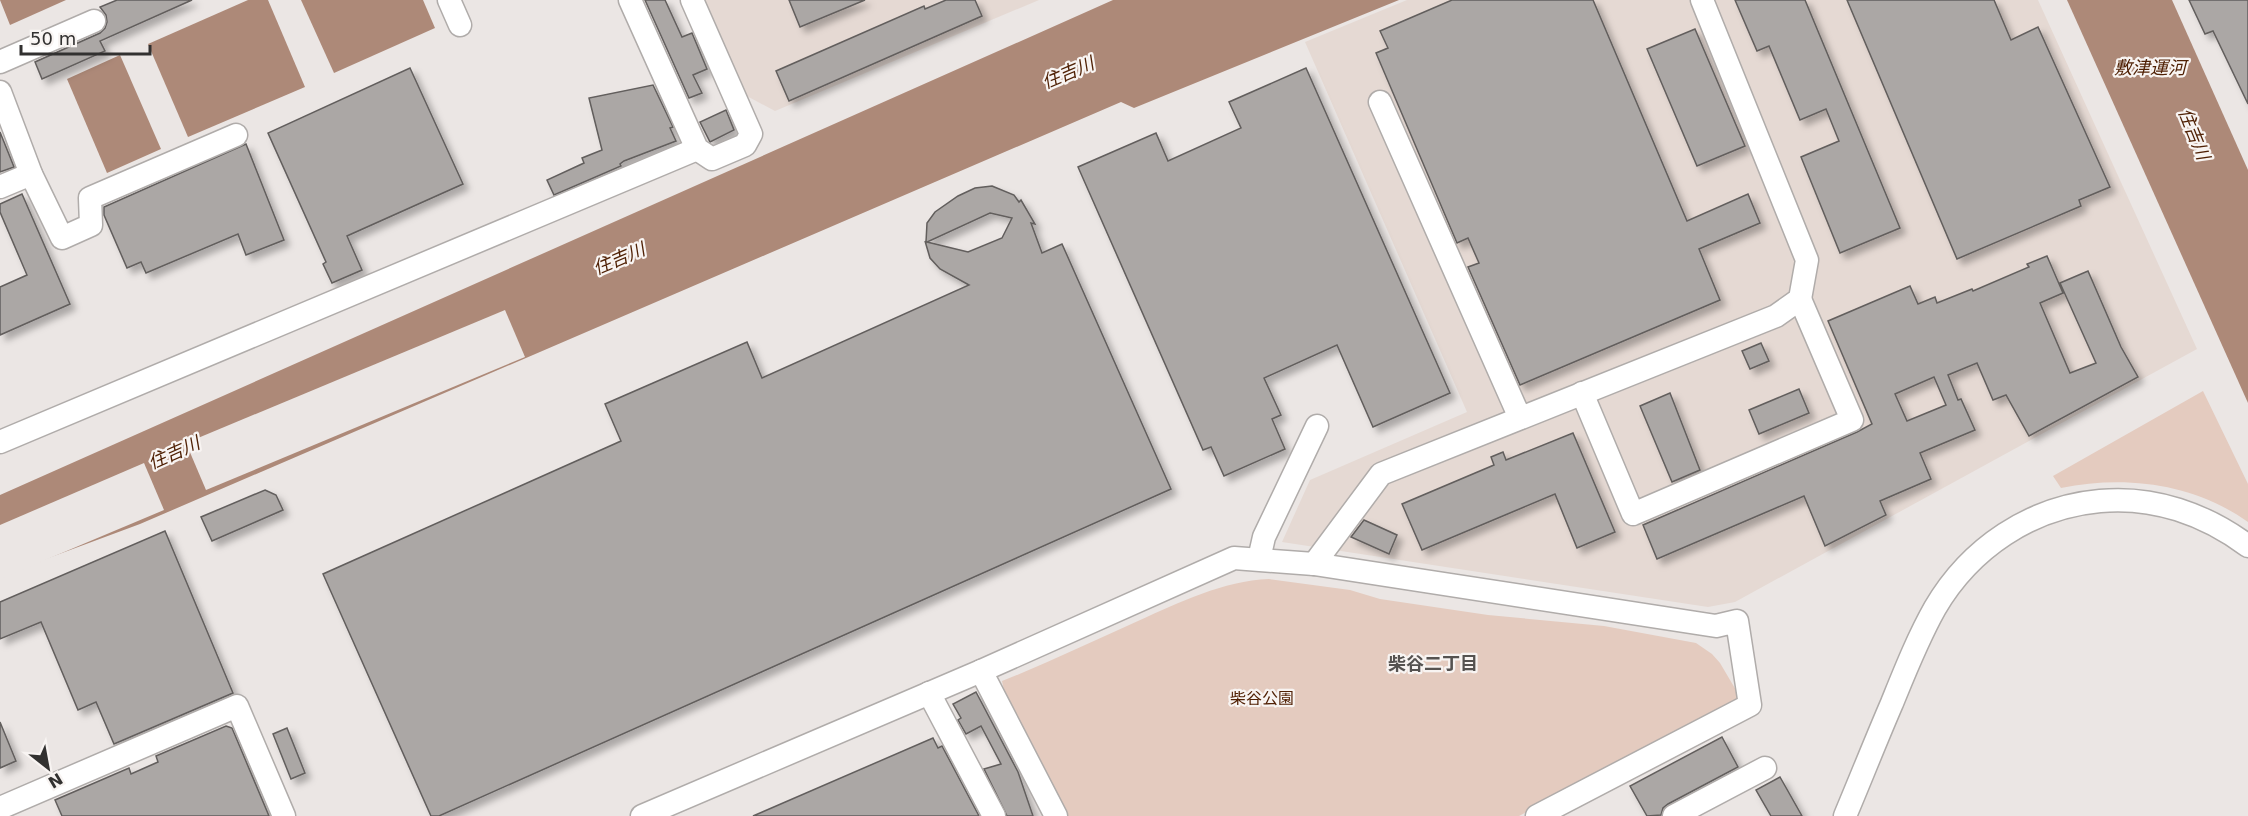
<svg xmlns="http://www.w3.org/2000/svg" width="2248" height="816" viewBox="0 0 2248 816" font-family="'DejaVu Sans','Noto Sans JP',sans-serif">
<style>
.built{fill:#e5d9d3}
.green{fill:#e4cbbf}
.water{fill:#ad8978}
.pier{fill:#ebe6e4}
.building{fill:#aba7a5;stroke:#625e5d;stroke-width:1.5;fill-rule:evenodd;filter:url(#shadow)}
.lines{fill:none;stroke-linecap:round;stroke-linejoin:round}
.minor-casing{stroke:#b0acaa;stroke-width:25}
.minor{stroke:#fff;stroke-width:22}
.labels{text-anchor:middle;stroke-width:4.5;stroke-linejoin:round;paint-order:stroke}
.park-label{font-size:16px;fill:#512105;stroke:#f8f4f2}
.water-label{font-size:18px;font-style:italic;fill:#502105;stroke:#f8f4f2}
.neighbourhood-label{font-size:18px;font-weight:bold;fill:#555250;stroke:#f8f4f2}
</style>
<defs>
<filter id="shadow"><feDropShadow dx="5.5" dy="5.5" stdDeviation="3" flood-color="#0004"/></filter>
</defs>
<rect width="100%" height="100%" fill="#ebe6e4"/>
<!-- built -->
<g class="built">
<polygon points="703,0 1039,0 775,111 745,95"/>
<polygon points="1407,0 2038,0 2197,349 1735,602 1708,607 1282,542 1310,480 1467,412 1305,42"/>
</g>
<!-- green -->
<g class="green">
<path d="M 2203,391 L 2248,484 L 2248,522 C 2193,483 2125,475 2061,488 L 2053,476 Z"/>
<path d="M 1269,579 L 1350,590 L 1380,599 L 1488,615 L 1604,626 L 1696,643 L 1712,654 L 1720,663 L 1743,702 L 1678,731 L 1519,816 L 1065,816 L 1005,695 L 1002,681 C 1048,663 1093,641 1138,621 C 1180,602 1223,581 1269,579 Z"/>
</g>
<!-- water -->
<g class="water">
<polygon points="0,0 66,0 10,25"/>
<polygon points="248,0 268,0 305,87 188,137 148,44"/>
<polygon points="301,0 423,0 435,28 334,73"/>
<polygon points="1113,0 1399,0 1134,108 1121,102 140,524 0,576 0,495"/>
<polygon points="2067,0 2172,0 2248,170 2248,403"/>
<polygon points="120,55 161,149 107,173 67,79"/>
</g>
<!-- pier -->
<g class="pier">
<polygon points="505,310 525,357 206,490 186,443"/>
<polygon points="144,463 164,510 0,579 0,525"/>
</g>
<!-- building -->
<g class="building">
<polygon points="117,0 192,0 100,41 105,51 42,79 35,62 100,33 105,28 107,22 106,15 100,7"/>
<polygon points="645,0 665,0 682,37 692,33 707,69 693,75 702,93 689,98"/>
<polygon points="789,0 865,0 800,27"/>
<polygon points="946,0 975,0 982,16 789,101 776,71 924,6 925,9"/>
<polygon points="1452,0 1593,0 1687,221 1748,194 1760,223 1699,249 1720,300 1520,385 1468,267 1479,263 1468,238 1457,243 1376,53 1388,48 1380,31"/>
<polygon points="1735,0 1805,0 1900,228 1840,253 1801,157 1839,141 1826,109 1800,120 1769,46 1757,51"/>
<polygon points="1847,0 1994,0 2011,40 2038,27 2110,187 2079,200 2081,206 1957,259"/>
<polygon points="2189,0 2248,0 2248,104 2213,31 2205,34"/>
<polygon points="1695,29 1745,146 1697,166 1647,49"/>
<polygon points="410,68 463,184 347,236 362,270 332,283 323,264 326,262 268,133"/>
<polygon points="1306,68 1450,393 1373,427 1337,345 1264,378 1281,415 1272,419 1285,449 1224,476 1211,447 1203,450 1078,167 1156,133 1168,161 1241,128 1229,102"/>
<polygon points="653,85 673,127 670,128 676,141 624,161 620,164 621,166 554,195 547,180 584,163 582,158 602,150 589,98"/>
<polygon points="726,110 734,130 710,142 700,122"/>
<polygon points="0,132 14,167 0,172"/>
<polygon points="246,144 284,240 246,255 238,234 146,273 141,262 127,268 104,215 104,207"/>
<path d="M 992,186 L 1014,195 L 1019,202 L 1021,200 L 1035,224 L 1031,223 L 1042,253 L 1062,244 L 1171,489 L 439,816 L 431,816 L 323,574 L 621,441 L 605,404 L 747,342 L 762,378 L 969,285 L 940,269 L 930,258 L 925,241 L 926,242 L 927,223 L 935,212 L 958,196 L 975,188 ZM 990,213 L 1012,218 L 1002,238 L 968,252 L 927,242 Z"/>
<polygon points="22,194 70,304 0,335 0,287 27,275 0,212 0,204"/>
<path d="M 2047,256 L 2063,293 L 2040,303 L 2070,373 L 2096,363 L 2060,283 L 2088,271 L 2121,347 L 2138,377 L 2029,436 L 2006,395 L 1993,400 L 1977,363 L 1948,375 L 1958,400 L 1961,399 L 1975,430 L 1920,453 L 1931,479 L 1880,501 L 1886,515 L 1825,546 L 1804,496 L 1657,559 L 1643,525 L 1857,432 L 1872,424 L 1828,321 L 1910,286 L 1918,304 L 1935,297 L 1937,303 L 1972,289 L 1973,291 L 2029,267 L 2027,264 ZM 1934,377 L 1946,405 L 1907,421 L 1895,394 Z"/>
<polygon points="1761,343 1769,361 1750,369 1742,351"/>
<polygon points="1799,389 1809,413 1759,434 1749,410"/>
<polygon points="1670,393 1700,470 1672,482 1640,406"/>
<polygon points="1573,433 1615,532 1577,548 1555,494 1422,550 1402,504 1494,465 1491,457 1503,452 1506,460"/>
<polygon points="265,490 276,495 283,510 212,541 201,517"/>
<polygon points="1364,520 1397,535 1389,554 1351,537"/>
<polygon points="165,531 233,693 114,744 96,702 78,710 41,622 0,639 0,602"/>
<polygon points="976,692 1018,772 1033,816 1007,816 984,769 1001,764 981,726 966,734 958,720 961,718 953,704"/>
<polygon points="0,722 16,761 0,768"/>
<polygon points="226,726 232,728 269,816 62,816 55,800 129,768 131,774 158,762 156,756"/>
<polygon points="287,728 305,773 291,779 273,734"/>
<polygon points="1722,737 1738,767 1668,804 1663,808 1661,815 1647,816 1630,786"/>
<polygon points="933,738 938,748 942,746 979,816 753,816"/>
<polygon points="1780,777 1802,816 1771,816 1756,790"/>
</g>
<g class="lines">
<defs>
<g id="minor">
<polyline points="449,0 460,25"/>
<polyline points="630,0 697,149 712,159 745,145 751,134 692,0"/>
<polyline points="0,62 94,21"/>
<polyline points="0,92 31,174 62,238 91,225 90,198 236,135"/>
<polyline points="1380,102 1520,418"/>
<polyline points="0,187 31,174"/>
<polyline points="1582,393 1633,514 1852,420 1800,299"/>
<polyline points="0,442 697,149"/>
<polyline points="1259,559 1264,537 1317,426"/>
<polyline points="1314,564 1381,474 1776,316 1800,299 1807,260 1702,0"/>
<polyline points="981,671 1056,816"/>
<polyline points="929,693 994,816"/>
<polyline points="0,808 237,706 284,816"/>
<polyline points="642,816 981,671 1234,558 1314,564 1716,626 1737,621 1750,705 1537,816"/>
<polyline points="1674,816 1765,768"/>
<path d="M 1845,816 C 1861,778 1876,740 1892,703 C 1905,671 1918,638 1935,608 C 1970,548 2031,507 2100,501 C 2154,496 2205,514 2248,546"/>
</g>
</defs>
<!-- minor casing -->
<use href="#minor" class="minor-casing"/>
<!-- minor -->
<use href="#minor" class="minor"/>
</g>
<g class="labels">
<!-- park labels -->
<g class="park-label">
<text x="1262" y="704">柴谷公園</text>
</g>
<!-- water labels -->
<g class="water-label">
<text x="2150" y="74">敷津運河</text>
<text transform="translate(1068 73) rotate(-23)" y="6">住吉川</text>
<text transform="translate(2194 134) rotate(68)" y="6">住吉川</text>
<text transform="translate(619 259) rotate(-23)" y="6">住吉川</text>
<text transform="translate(174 453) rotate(-24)" y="6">住吉川</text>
</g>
<!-- neighbourhood labels -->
<g class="neighbourhood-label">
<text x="1433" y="670">柴谷二丁目</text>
</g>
</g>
<!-- north arrow -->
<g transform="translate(48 768) rotate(149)" stroke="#f8f4f2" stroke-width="4.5" paint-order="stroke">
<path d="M0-4.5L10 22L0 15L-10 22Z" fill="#323130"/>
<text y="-9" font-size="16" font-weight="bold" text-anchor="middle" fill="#323130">N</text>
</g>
<!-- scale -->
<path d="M21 45v9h129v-9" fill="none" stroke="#323130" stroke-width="3"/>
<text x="30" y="45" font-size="18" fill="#323130" stroke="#f8f4f2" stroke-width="4.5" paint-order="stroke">50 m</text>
</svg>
